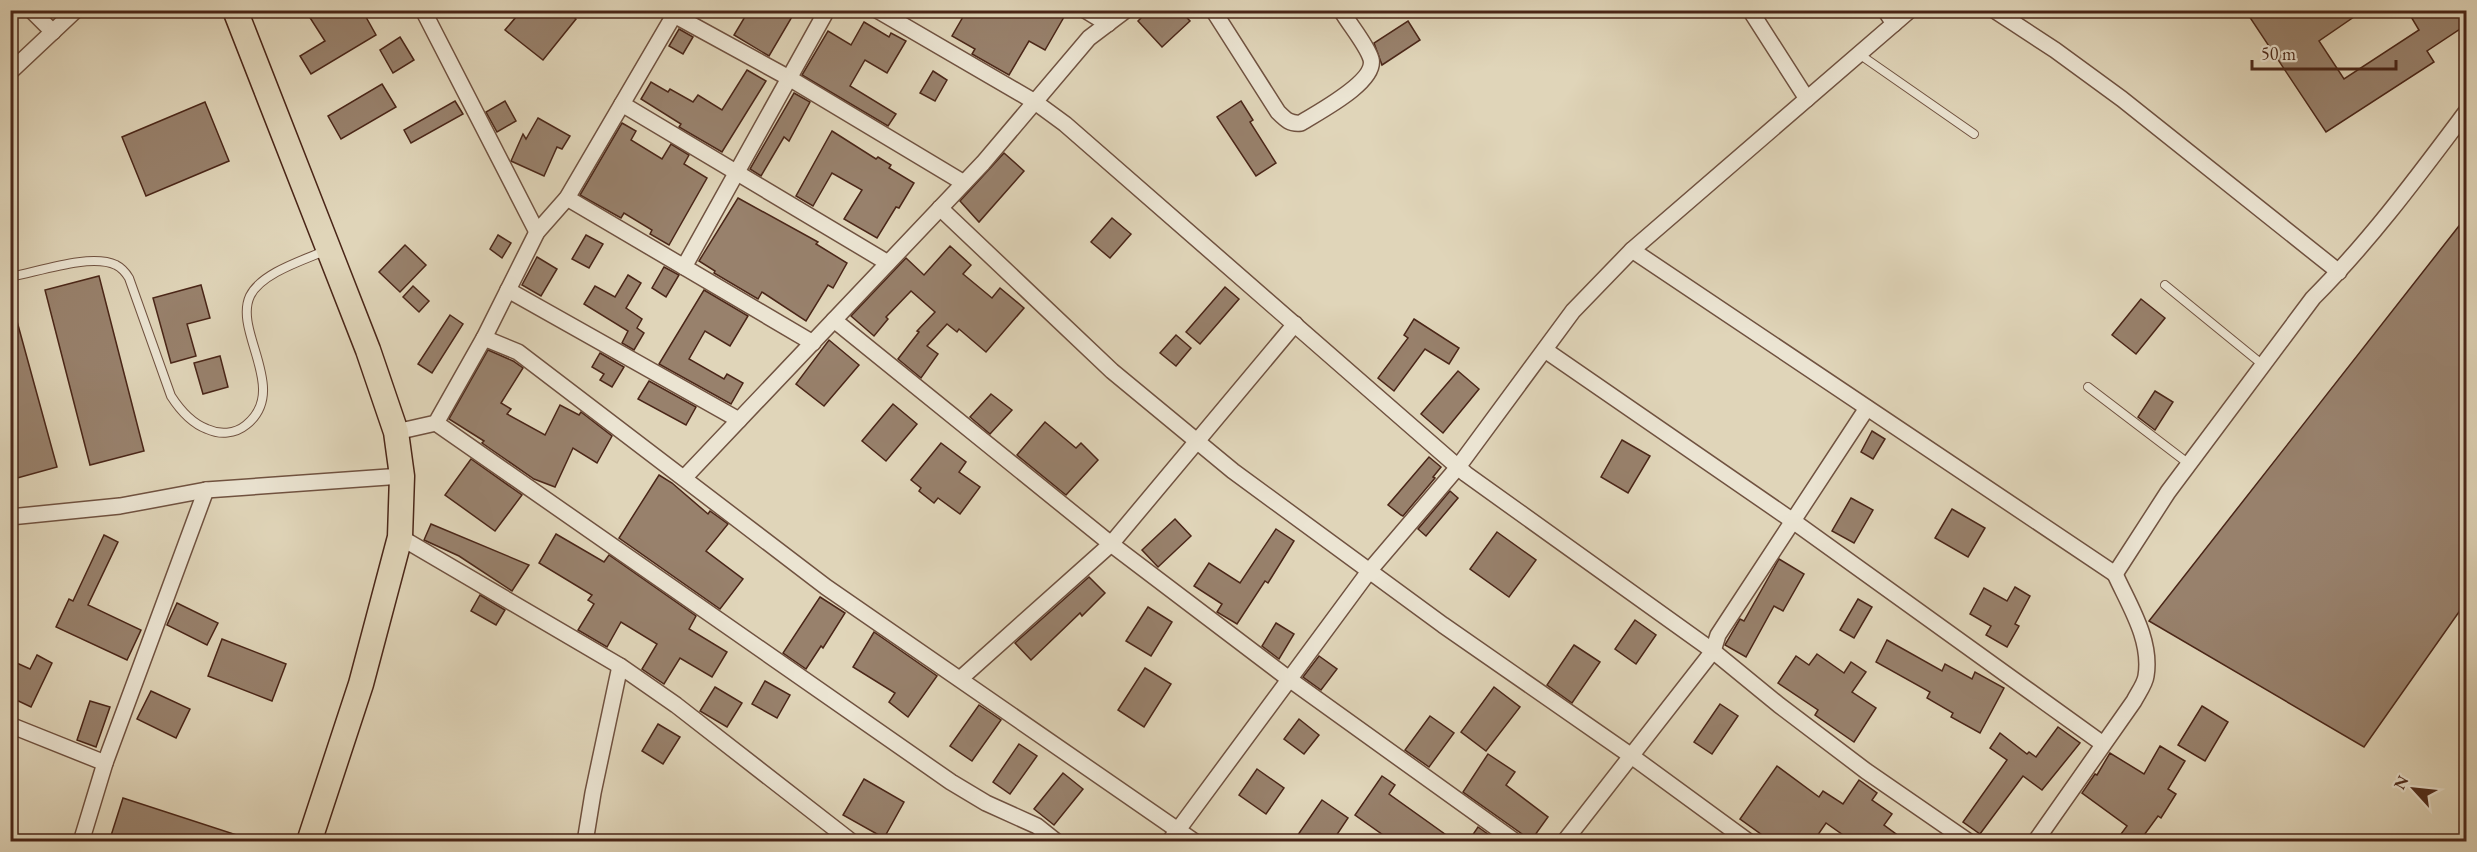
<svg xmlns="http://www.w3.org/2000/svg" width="2477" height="852" viewBox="0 0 2477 852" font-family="'EB Garamond',serif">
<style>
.building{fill:#98816c;stroke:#4a2618;stroke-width:1.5}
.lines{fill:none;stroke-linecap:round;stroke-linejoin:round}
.service-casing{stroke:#705240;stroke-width:10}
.minor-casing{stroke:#705240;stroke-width:18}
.primary-casing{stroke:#4a2618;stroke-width:27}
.service{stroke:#ebe4d2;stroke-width:8}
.minor{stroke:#ebe4d2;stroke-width:15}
.primary{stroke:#e0d5b9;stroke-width:24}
</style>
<rect width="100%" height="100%" fill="#e0d5b9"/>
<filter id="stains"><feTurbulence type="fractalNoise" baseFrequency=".00333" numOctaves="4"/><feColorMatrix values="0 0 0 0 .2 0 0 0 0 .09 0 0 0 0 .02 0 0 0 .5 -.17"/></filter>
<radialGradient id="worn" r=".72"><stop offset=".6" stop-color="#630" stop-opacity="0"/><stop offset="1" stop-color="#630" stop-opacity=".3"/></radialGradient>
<!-- building -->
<g class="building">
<polygon points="305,10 362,10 376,35 311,74 300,56 325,41"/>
<polygon points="522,10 565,10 576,19 543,60 505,30"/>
<polygon points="749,10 796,10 769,56 734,35"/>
<polygon points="967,10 1068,10 1045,50 1029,41 1009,75 972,54 975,49 952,36"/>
<polygon points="1149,10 1180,10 1190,21 1162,47 1138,21"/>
<polygon points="2245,10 2364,10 2319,41 2344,79 2419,30 2407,10 2466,10 2466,25 2427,51 2434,62 2326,132"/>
<polygon points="1408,21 1420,40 1382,65 1374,43"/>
<polygon points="864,22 889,37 891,33 906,41 887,73 865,60 850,86 896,114 888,126 802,75 828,31 851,45"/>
<polygon points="679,29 693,37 683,54 669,46"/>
<polygon points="400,37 414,60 393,73 380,50"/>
<polygon points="747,70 766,81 722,152 679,127 681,124 641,99 651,82 668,92 670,89 693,102 698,95 722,110"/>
<polygon points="933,71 947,80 935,101 920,93"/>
<polygon points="382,84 396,107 341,139 328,116"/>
<polygon points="794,93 810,102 789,141 784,137 761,176 750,169"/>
<polygon points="455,101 463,114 411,143 404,130"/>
<polygon points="505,101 516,121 497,132 486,112"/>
<polygon points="1241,101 1253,120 1250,122 1276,163 1256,176 1217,117"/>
<polygon points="205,102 229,161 146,196 122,137"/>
<polygon points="538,118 570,136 562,149 557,147 544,176 511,161 523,134 526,139"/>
<polygon points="622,123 636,131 631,140 662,159 671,144 689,155 684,164 707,178 669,245 650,234 652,230 624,213 621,218 580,195"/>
<polygon points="832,131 876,159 878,157 891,165 889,168 914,183 899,208 896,207 877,238 844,219 862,190 832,173 813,206 796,196"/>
<polygon points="1004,153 1024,171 979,222 960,201"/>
<polygon points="738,198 818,242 816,244 847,263 833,288 828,285 806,321 762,292 758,299 714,273 715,271 699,261"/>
<polygon points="2466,217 2466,602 2364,747 2149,621"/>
<polygon points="1112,218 1131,234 1110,258 1091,242"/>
<polygon points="498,235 511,243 502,258 490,249"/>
<polygon points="586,235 603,244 589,268 572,259"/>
<polygon points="405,245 426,265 400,292 379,272"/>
<polygon points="950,246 971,265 963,274 992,298 1000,288 1024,308 986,352 959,329 957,332 947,324 927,346 938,354 921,378 898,359 919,332 917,331 935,312 911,291 886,317 888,319 874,336 851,316 906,258 924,275"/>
<polygon points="537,257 557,269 541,296 522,285"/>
<polygon points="664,267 679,275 666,297 652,288"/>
<polygon points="628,275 641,283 626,308 642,319 637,328 644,333 634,350 622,343 628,331 584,304 595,286 615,297"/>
<polygon points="99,276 144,451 90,465 45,290"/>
<polygon points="201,285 210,318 187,324 196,356 171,363 153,298"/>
<polygon points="413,286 429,301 419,312 403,297"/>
<polygon points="1225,287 1239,299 1200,344 1186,332"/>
<polygon points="704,290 748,316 730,346 705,331 689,359 724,379 727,374 743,383 731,404 659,364"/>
<polygon points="2141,299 2165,318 2136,354 2112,335"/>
<polygon points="15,314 57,467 10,480 10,315"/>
<polygon points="450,315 463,324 432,373 418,364"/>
<polygon points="1414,319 1459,348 1449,364 1425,349 1394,391 1378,378 1408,338 1404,335"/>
<polygon points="1176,335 1191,348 1176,366 1160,353"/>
<polygon points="829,340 859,365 824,406 796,384"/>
<polygon points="488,350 513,361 523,368 501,403 511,409 507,414 545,435 560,405 579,415 581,412 612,436 597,463 573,448 555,487 534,479 482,443 484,441 449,419"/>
<polygon points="600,353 624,367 612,387 600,380 604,374 592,367"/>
<polygon points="220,356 228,387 203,394 194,363"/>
<polygon points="1458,371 1479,389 1443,433 1421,414"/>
<polygon points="649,381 696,407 686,425 638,399"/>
<polygon points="2155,391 2173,402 2155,430 2138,417"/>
<polygon points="991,394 1012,410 990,434 970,417"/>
<polygon points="893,404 917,424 886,461 862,441"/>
<polygon points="1045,422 1076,448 1081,443 1098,460 1066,495 1017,455"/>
<polygon points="1872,431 1885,439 1873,459 1861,452"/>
<polygon points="1622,440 1650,456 1628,493 1601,477"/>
<polygon points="941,443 966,462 959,472 980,487 960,514 938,498 934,503 919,491 921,488 911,480"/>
<polygon points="1429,457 1441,467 1433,477 1435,478 1403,516 1401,515 1388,505"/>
<polygon points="471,459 522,495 495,531 445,495"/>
<polygon points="659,475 672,483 708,514 710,511 728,524 706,551 743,579 720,609 619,538"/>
<polygon points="1450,491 1458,498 1426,536 1418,529"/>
<polygon points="1851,498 1873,510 1854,543 1832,531"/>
<polygon points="1952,509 1985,528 1968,557 1935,538"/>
<polygon points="1175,519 1191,536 1158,567 1142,550"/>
<polygon points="431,524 529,565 512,591 459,556 424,540"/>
<polygon points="1276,529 1294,541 1268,583 1265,581 1237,624 1217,612 1222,604 1194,586 1209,563 1240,583"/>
<polygon points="1497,532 1536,560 1509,597 1470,569"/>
<polygon points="556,534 604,562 609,555 696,616 689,629 727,652 712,677 680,658 664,684 642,669 657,644 621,622 607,647 578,630 594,604 588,600 592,595 539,563"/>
<polygon points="104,535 118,542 88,605 141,630 127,660 56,627 69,599 73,601"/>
<polygon points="1779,559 1804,574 1783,611 1774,606 1746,657 1725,645 1726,643 1740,619 1744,621"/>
<polygon points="1089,577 1105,593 1082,616 1080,613 1031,660 1015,643"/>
<polygon points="2015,587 2030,596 2015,624 2019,626 2007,647 1986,635 1991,626 1970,614 1984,588 2007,601"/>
<polygon points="480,595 505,610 496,625 471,611"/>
<polygon points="820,597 845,613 823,648 821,646 806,669 783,653"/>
<polygon points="1858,599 1872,607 1854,638 1840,630"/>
<polygon points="177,603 218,623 207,645 167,625"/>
<polygon points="1148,607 1172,622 1151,656 1126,641"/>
<polygon points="1635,620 1656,635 1636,664 1615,649"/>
<polygon points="1276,623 1294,634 1279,659 1262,646"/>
<polygon points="874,632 937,676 908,717 889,702 895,693 853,667"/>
<polygon points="222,639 286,664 272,701 208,676"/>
<polygon points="1887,640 1942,671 1945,664 1972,679 1975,672 2004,688 1980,733 1951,717 1953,713 1927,698 1930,692 1876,662"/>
<polygon points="1574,645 1600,662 1572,703 1547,685"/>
<polygon points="1817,654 1844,673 1851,662 1866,672 1852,692 1876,708 1854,742 1815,715 1818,710 1778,683 1796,656 1809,665"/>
<polygon points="37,655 52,663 31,707 10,697 10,660 30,669"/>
<polygon points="1319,656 1337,669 1321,690 1303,677"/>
<polygon points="1145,668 1171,684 1144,727 1118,710"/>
<polygon points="765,681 790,695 777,718 752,704"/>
<polygon points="715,687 742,703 727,727 700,711"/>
<polygon points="1494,687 1520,707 1486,751 1461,732"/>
<polygon points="151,691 190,709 176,738 137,719"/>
<polygon points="90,701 110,707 96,747 77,740"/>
<polygon points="1720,704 1738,716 1712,754 1694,742"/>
<polygon points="979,705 1001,720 972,761 950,746"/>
<polygon points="2202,706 2228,722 2205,761 2178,745"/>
<polygon points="1430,716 1454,733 1429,767 1405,750"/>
<polygon points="1299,719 1319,735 1304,754 1284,739"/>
<polygon points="658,724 680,737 663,764 642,751"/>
<polygon points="2058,727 2080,743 2042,790 2023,776 1980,834 1963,822 2007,760 1990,748 2000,733 2027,754 2029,752 2036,757"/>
<polygon points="1019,744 1037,756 1010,794 993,782"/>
<polygon points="2160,746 2185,761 2168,789 2176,794 2161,818 2158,816 2139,842 2131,842 2121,834 2127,826 2082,793 2095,774 2097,775 2110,753 2144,774"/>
<polygon points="1488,754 1515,772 1506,785 1548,817 1530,842 1526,842 1522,834 1463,792"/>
<polygon points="1777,766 1819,797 1823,791 1843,804 1859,780 1877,793 1872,800 1892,814 1884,825 1907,842 1857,842 1848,835 1846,837 1826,823 1813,842 1772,842 1740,819"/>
<polygon points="1257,769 1284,788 1266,814 1239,795"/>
<polygon points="1063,773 1083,789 1054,825 1034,809"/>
<polygon points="1382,776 1395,785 1389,794 1456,842 1393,842 1355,815"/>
<polygon points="864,779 904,802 884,838 843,815"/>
<polygon points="123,798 246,838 246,842 109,842"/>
<polygon points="1322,800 1348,818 1332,842 1293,842"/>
<polygon points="1478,827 1499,842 1468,842"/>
</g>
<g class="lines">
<defs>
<g id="service">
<polyline points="1859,54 1974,134"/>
<path d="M 10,277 C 38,272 90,253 116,265 C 122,268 126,273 129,278 L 171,396 C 180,410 191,423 207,429 C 220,435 235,434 246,425 C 290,390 233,332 250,296 C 261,273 304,260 327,250"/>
<polyline points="2165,285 2263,365"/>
<polyline points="2088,387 2189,464"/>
</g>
<g id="minor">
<polyline points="31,10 53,32"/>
<polyline points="423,10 537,232"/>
<polyline points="877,10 1035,102 1065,124 1466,474 1713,651 1779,705 1866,771 1969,842"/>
<polyline points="1085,10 1108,24"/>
<path d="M 1213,10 L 1278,112 C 1286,120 1290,124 1301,123 C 1318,112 1377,82 1371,59 C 1367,45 1349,24 1341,10"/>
<polyline points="1750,10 1807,99"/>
<polyline points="1885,10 1894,24"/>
<polyline points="1994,10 2055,50 2122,99 2339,272"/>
<polyline points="674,15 789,78 964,183"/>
<polyline points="10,72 76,10"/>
<polyline points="622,104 888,263"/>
<polyline points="567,198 813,343"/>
<polyline points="940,208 1112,371 1233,471 1443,625 1630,755 1749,842"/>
<path d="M 1632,250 L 2115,574 L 2168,492 L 2313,298 C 2370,241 2418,176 2466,112"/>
<polyline points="684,267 827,10"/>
<polyline points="508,290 739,420"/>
<polyline points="834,320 1111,544 1289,679 1516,842"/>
<polyline points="484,338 537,232 567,198 677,10"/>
<polyline points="1545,350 1793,521 2103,744"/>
<polyline points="436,423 951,782 986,803 1037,826 1057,842"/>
<polyline points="396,432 436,423 484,338 518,352 826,587 1195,842"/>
<polyline points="684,478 983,163 1089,38 1126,10"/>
<polyline points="10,517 120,506 206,490 402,476"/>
<polyline points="400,537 620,666 676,705 852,842"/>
<polyline points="960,679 1111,544 1295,324"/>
<polyline points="10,725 105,763"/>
<polyline points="81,842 105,763 206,490"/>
<polyline points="585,842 593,793 620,666"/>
<polyline points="1169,842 1370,570 1458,467 1573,311 1632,250 1910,10"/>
<polyline points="1564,842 1713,651 1718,635 1867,408"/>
<path d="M 2035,842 L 2134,701 C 2138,693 2145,684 2146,676 C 2152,640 2129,605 2115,574"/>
</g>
<polyline id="primary" points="235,10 368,350 396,432 402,476 400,537 361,684 309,842"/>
</defs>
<!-- service casing -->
<use href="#service" class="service-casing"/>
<!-- minor casing -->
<use href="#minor" class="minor-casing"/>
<!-- primary casing -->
<use href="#primary" class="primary-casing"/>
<!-- service -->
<use href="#service" class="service"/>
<!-- minor -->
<use href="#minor" class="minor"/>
<!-- primary -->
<use href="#primary" class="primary"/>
</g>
<!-- margin -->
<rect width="2477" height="852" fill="none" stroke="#e0d5b9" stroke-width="36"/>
<rect x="12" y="12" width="2453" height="828" fill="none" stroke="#4a2618" stroke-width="3"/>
<rect x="18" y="18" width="2441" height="816" fill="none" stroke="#4a2618" stroke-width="1.5"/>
<!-- north arrow -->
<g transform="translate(2414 789) rotate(297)" stroke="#ebe4d2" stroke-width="4.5" paint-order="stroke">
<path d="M0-4.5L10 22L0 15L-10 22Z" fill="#4a2618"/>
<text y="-9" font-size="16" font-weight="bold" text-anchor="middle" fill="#4a2618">N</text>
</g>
<!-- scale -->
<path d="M2252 60v9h144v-9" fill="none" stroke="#4a2618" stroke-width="3"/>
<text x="2261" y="60" font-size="18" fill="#4a2618" stroke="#ebe4d2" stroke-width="4.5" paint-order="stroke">50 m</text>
<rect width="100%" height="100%" filter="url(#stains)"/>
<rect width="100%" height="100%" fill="url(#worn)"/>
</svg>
